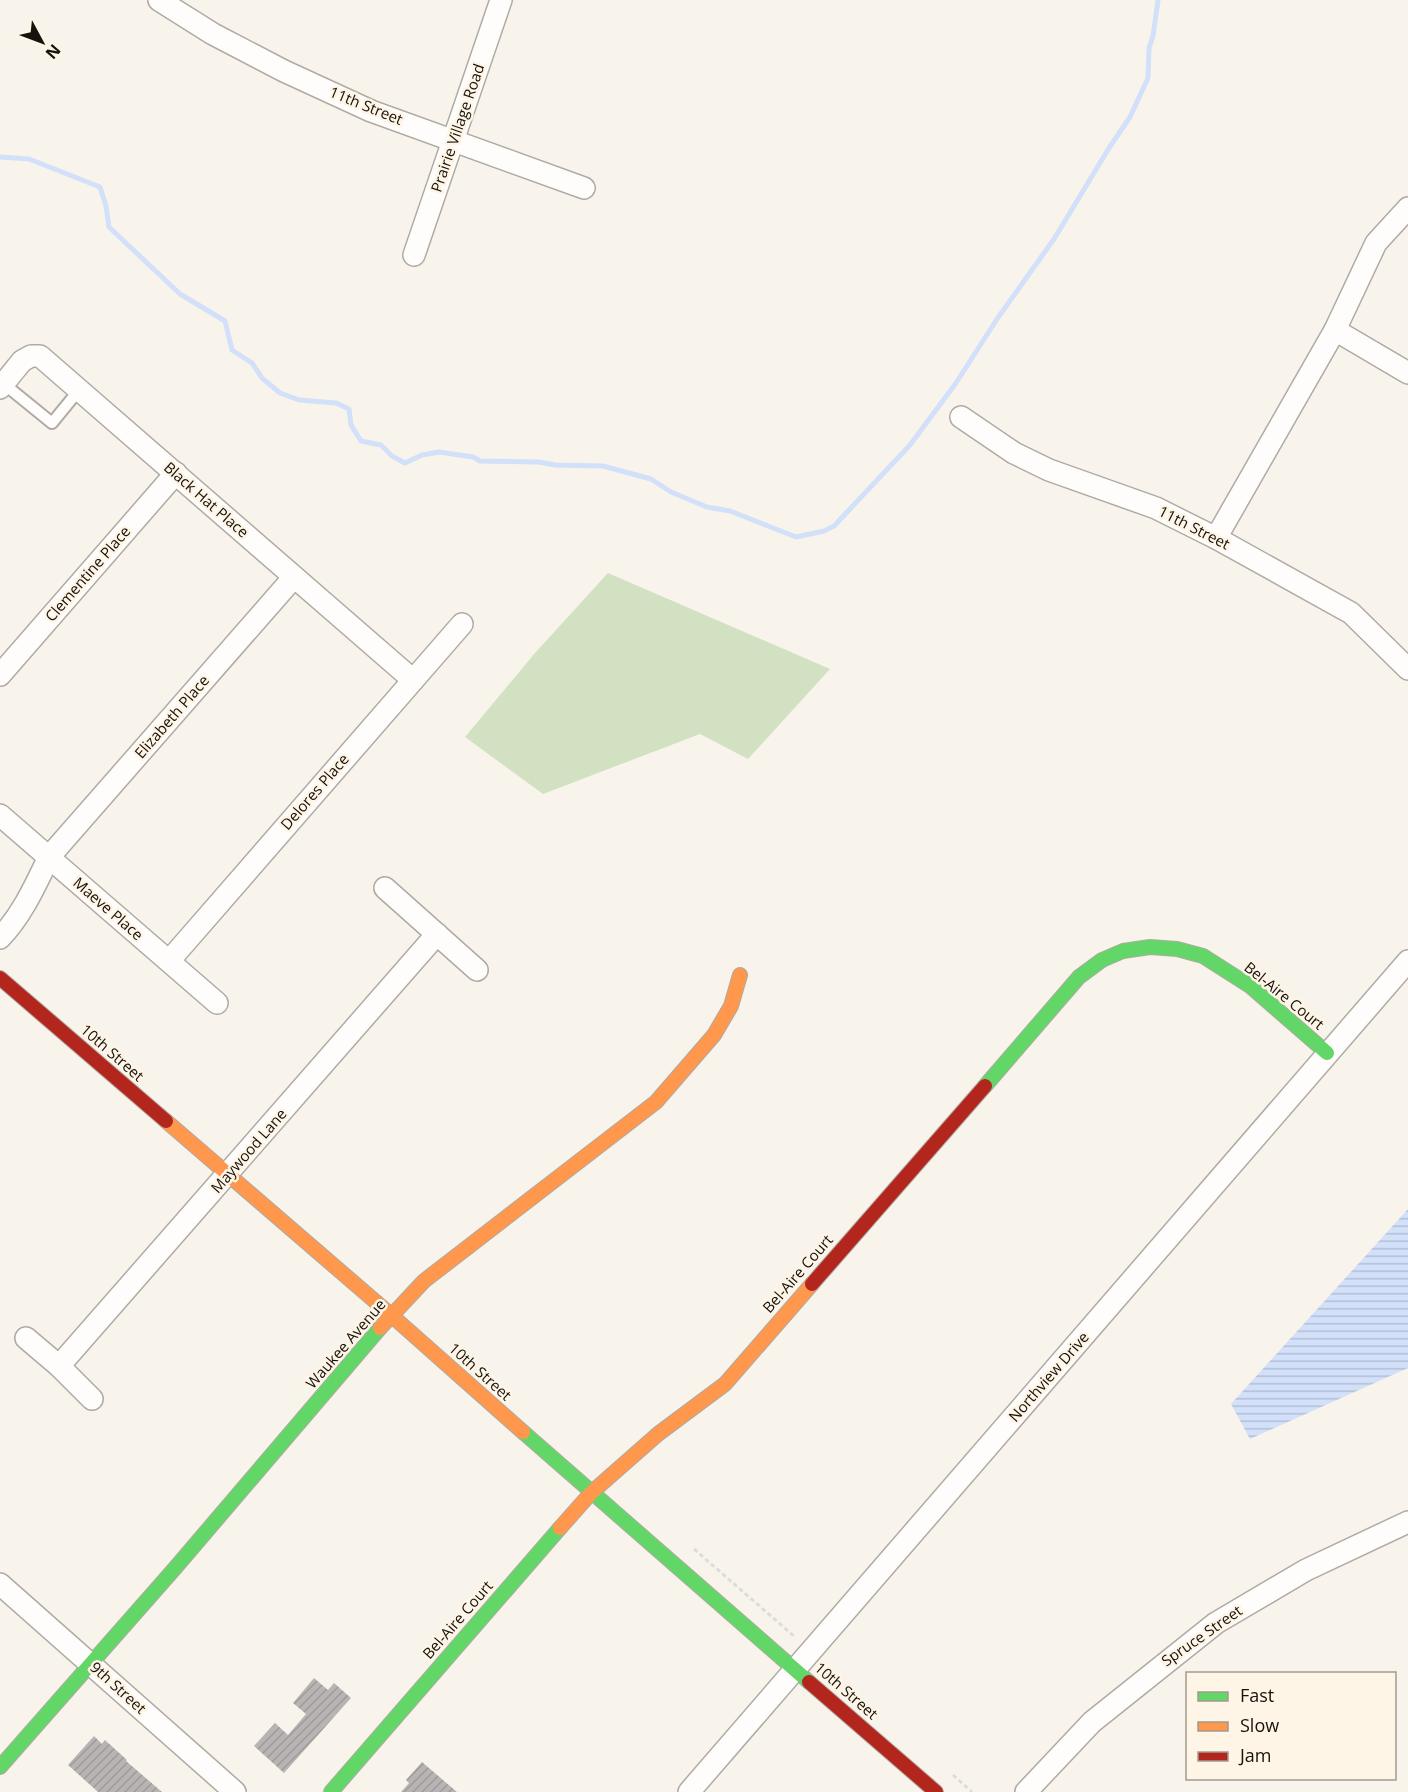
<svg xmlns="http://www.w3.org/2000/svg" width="1408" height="1792" viewBox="0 0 1408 1792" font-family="'Open Sans',sans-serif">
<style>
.park{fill:#d2e1c2}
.water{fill:url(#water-rules)}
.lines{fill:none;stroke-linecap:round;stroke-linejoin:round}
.stream{stroke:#d2e0f9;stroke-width:5}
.building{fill:url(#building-hatch)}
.lane-casing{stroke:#afaba4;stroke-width:14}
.street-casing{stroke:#afaba4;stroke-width:24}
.fast-casing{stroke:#afaba4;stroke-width:16}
.slow-casing{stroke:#afaba4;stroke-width:16}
.jam-casing{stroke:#afaba4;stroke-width:16}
.path{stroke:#dedcd9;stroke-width:3;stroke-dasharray:4.5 3;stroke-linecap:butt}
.lane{stroke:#fefdfc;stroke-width:10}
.street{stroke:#fefdfc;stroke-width:21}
.fast{stroke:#63d668;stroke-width:14}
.slow{stroke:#ff974d;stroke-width:14}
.jam{stroke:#b3261e;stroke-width:14}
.labels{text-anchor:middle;stroke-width:5;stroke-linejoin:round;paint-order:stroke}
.street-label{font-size:15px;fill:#16120c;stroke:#fef5e6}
</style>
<defs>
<pattern id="water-rules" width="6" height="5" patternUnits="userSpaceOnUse" patternTransform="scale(1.5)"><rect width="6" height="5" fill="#d2e0f9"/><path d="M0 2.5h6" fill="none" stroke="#b4bfd4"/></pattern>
<pattern id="building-hatch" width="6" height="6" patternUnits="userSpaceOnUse" patternTransform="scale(1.5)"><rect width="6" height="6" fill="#b8b4b3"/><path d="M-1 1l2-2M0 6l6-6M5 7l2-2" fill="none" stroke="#9d9a99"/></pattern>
</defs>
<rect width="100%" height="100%" fill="#f8f4ec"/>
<!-- park -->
<polygon class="park" points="608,573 830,669 748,759 700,734 543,794 465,737 535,653"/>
<!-- water -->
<polygon class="water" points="1408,1209 1408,1368 1250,1439 1231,1404"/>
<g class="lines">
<!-- stream -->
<polyline class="stream" points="0,157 29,159 100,187 106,206 109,227 180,294 225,321 232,350 252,363 262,378 280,393 299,400 336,403 349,409 351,425 361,441 381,445 392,456 405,463 422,455 439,452 473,457 480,461 539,462 555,465 603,466 651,479 671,492 707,507 730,511 796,537 824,531 834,526 910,445 956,383 997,319 1054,239 1109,148 1130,117 1148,78 1149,48 1153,36 1158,0"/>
</g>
<!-- building -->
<g class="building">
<polygon points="314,1678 328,1690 334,1683 351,1698 284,1773 254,1746 275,1723 288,1735 306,1714 293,1703"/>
<polygon points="94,1736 102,1744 105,1740 127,1760 126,1761 162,1792 98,1792 68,1765"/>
<polygon points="422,1762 457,1792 401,1792 409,1783 406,1780"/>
</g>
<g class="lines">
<defs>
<polyline id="lane" points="4,384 52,423 79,390"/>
<g id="street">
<polyline points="159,0 213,34 284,71 371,111 584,188"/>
<polyline points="414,255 501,0"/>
<polyline points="1335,330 1408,373"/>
<polyline points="0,388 22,361 31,356 40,356 413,680"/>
<polyline points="961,417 1014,453 1049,470 1156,508 1216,538 1351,613 1408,669"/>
<polyline points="1216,538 1335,330 1376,243 1408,208"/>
<polyline points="0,675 176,473"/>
<polyline points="0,815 217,1003"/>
<polyline points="385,888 477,970"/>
<path d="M 0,938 C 22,915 35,886 49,857 L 294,577"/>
<polyline points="169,961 462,624"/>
<polyline points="26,1338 59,1366 92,1399"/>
<polyline points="59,1366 437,934"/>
<polyline points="0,1584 235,1792"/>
<polyline points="689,1792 1408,961"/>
<polyline points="1026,1792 1092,1722 1216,1623 1306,1570 1408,1522"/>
</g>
<g id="fast">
<polyline points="985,1086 1079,977 1102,960 1123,951 1150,947 1177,949 1203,956 1250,986 1327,1053"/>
<polyline points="523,1432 809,1682"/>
<polyline points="0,1767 176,1567 380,1328"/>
<polyline points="331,1792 560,1528"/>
</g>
<g id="slow">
<polyline points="166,1121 391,1315 523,1432"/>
<polyline points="380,1328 424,1281 656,1102 714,1035 731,1006 740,975"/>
<polyline points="560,1528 591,1493 658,1434 725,1384 812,1284"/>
</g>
<g id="jam">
<polyline points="0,978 166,1121"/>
<polyline points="812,1284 985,1086"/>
<polyline points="809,1682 936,1792"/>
</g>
</defs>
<!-- lane casing -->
<use href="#lane" class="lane-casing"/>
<!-- street casing -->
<use href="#street" class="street-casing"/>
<!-- fast casing -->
<use href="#fast" class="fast-casing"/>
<!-- slow casing -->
<use href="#slow" class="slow-casing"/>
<!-- jam casing -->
<use href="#jam" class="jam-casing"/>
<!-- path -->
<g class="path">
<polyline points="694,1549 795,1637"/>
<polyline points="953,1775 972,1792"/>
</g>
<!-- lane -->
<use href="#lane" class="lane"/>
<!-- street -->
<use href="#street" class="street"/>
<!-- fast -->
<use href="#fast" class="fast"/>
<!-- slow -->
<use href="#slow" class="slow"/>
<!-- jam -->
<use href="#jam" class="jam"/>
</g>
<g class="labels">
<!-- street labels -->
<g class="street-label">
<text transform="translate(366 106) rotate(22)" y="5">11th Street</text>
<text transform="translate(458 128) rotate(-71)" y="5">Prairie Village Road</text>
<text transform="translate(206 500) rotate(41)" y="5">Black Hat Place</text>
<text transform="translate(1194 528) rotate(27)" y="5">11th Street</text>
<text transform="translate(88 574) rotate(-49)" y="5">Clementine Place</text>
<text transform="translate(172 717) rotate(-49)" y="5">Elizabeth Place</text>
<text transform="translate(315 792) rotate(-49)" y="5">Delores Place</text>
<text transform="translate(108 909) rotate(41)" y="5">Maeve Place</text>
<text transform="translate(1284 996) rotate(39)" y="5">Bel-Aire Court</text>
<text transform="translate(112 1053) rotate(41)" y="5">10th Street</text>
<text transform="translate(249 1151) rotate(-49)" y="5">Maywood Lane</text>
<text transform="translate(798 1274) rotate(-49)" y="5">Bel-Aire Court</text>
<text transform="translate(346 1344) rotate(-49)" y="5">Waukee Avenue</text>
<text transform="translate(480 1372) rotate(42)" y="5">10th Street</text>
<text transform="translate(1049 1377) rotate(-49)" y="5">Northview Drive</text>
<text transform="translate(458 1620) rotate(-49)" y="5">Bel-Aire Court</text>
<text transform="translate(1202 1636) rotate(-35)" y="5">Spruce Street</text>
<text transform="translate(118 1688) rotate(42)" y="5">9th Street</text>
<text transform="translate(846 1691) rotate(41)" y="5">10th Street</text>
</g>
</g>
<!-- legend -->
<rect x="1186" y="1672" width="210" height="108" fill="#fef5e6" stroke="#a19a8f" stroke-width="1.5"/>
<rect x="1198" y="1692" width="30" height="9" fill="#63d668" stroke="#a19a8f" stroke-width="1.5"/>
<text x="1240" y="1702" font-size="18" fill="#16120c">Fast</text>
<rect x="1198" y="1722" width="30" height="9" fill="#ff974d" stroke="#a19a8f" stroke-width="1.5"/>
<text x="1240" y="1732" font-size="18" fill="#16120c">Slow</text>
<rect x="1198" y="1752" width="30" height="9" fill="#b3261e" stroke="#a19a8f" stroke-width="1.5"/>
<text x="1240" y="1762" font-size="18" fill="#16120c">Jam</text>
<!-- north arrow -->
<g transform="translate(42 42) rotate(131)" stroke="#fef5e6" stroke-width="4.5" paint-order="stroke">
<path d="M0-4.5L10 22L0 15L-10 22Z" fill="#16120c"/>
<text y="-9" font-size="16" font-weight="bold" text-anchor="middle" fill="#16120c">N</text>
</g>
</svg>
